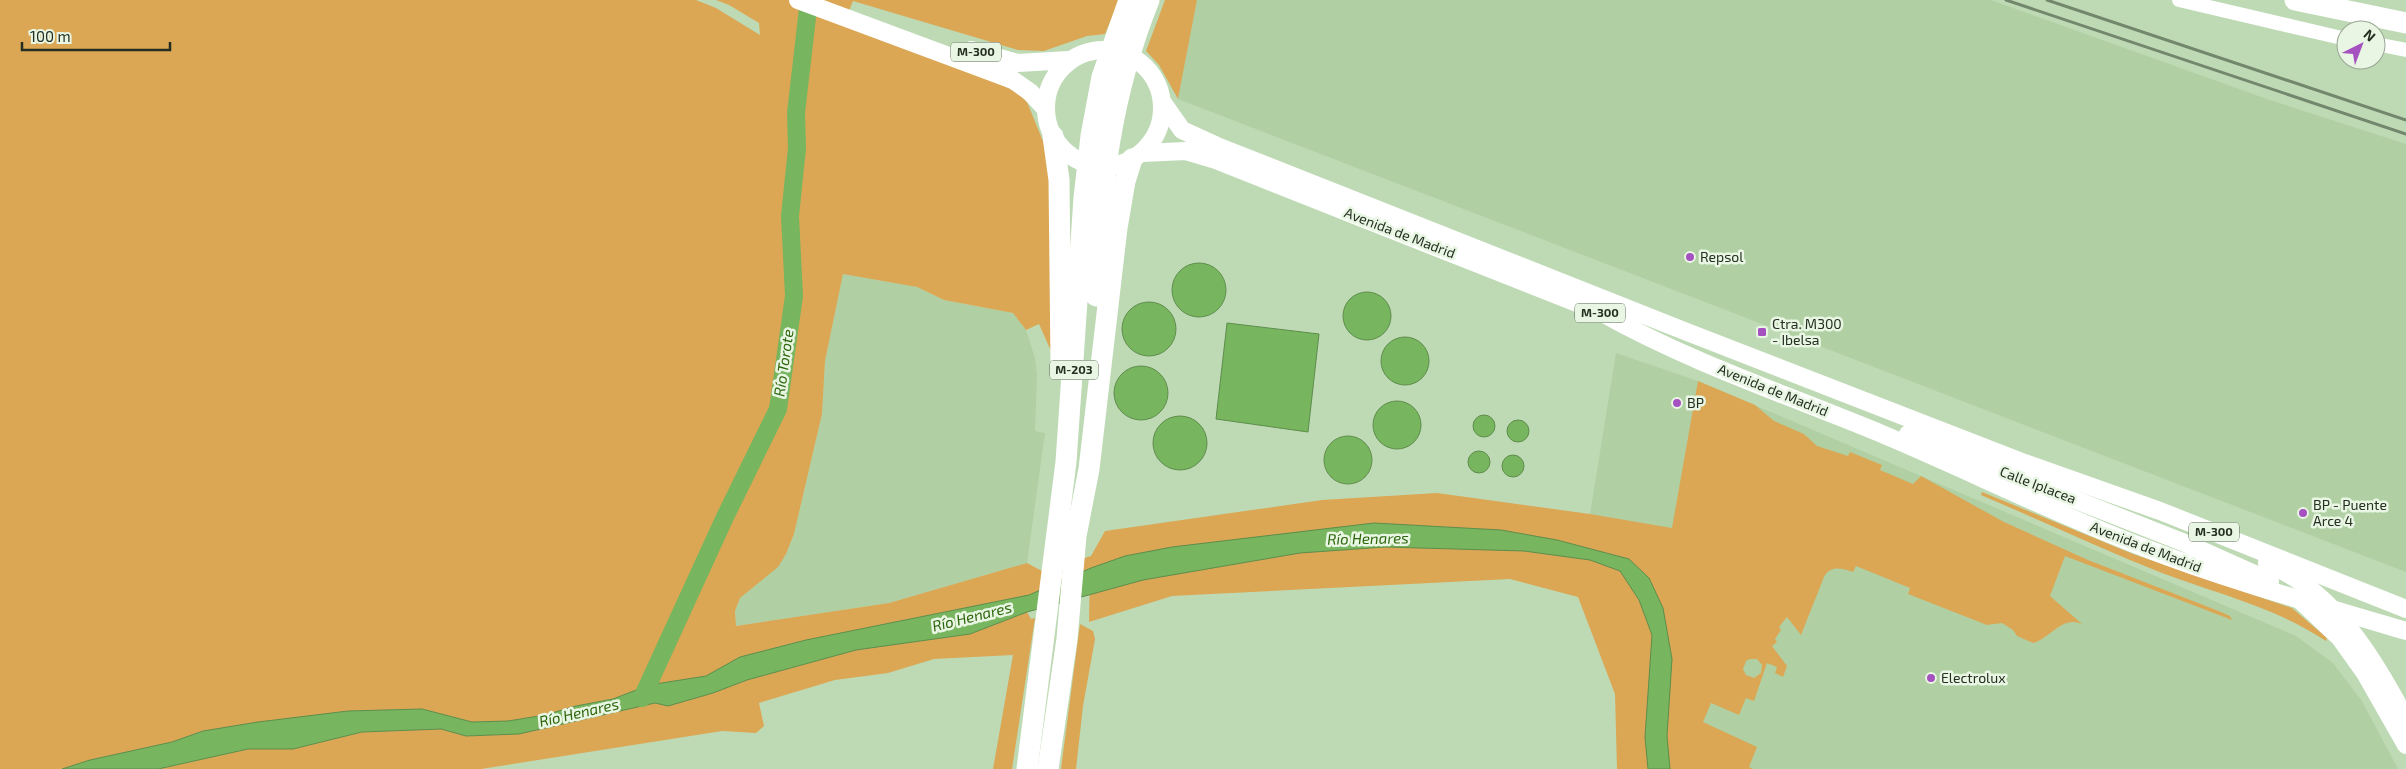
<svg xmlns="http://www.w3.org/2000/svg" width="2406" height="769" viewBox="0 0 2406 769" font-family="'Exo 2',sans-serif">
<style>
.built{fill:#b0d0a4}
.green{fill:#dba754;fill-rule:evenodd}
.water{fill:#77b55f;stroke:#5e8d4c}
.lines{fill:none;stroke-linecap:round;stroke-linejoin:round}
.river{stroke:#77b55f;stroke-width:18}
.minor{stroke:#fff;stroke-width:14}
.major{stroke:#fff;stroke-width:18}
.highway{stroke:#fff;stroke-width:21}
.rail{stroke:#73876d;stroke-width:3}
.poi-dot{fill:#a551c0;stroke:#e8f6e3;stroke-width:2}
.labels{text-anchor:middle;stroke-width:5;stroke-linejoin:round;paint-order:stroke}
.shield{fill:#e8f6e3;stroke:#5f6b5b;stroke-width:1}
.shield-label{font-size:12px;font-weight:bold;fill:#242f21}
.street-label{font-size:14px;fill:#242f21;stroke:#e8f6e3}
.poi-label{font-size:14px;fill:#242f21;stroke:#e8f6e3;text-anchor:start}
.water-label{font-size:15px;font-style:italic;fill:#2d660c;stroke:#e8f6e3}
</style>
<rect width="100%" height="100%" fill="#bedab4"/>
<!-- built -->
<g class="built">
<polygon points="1197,0 1991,0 2267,99 2406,144 2406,572 1178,99"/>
<polygon points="843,274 917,287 944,300 1013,313 1026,330 1035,358 1037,376 1035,431 1045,433 1027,563 889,603 736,626 735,611 740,598 763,579 786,554 794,534 822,414 825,361"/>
<polygon points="1616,353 1698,381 2296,636 2333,663 2362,701 2398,769 1682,769 1590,514"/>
</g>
<!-- green -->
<g class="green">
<path d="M 0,0 L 696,0 L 716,8 L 760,35 L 759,23 L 729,5 L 716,0 L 1119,0 L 1105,34 L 1087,36 L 1044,51 L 1018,50 L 853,1 L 844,23 L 998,83 L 1016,92 L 1027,102 L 1052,163 L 1051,351 L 1039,324 L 1026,330 L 1013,313 L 944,300 L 917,287 L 843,274 L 825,361 L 822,414 L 794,534 L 786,554 L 778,567 L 740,598 L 735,611 L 736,626 L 889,603 L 1027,563 L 1042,571 L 1091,556 L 1105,531 L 1322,500 L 1437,493 L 1590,514 L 1672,528 L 1698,381 L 1755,405 L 1774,421 L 1804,434 L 1817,446 L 1848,456 L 1850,452 L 1882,465 L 1880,470 L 1913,484 L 1921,476 L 2004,522 L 2088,560 L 2216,610 L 2230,616 L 2232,620 L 2065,556 L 2050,596 L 2082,624 C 2062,615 2051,638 2033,643 L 2017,636 L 2013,630 L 2002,623 L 1987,625 L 1908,594 L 1910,588 L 1856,566 L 1853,572 C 1842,568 1830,565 1824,577 L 1801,635 L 1787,617 L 1779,627 L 1781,630 L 1775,639 L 1777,642 L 1772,646 L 1787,666 L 1783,677 L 1775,673 L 1777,667 L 1767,663 L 1754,701 L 1746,698 L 1739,715 L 1711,703 L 1703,722 L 1757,747 L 1749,767 L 1753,769 L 1617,769 L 1615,694 L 1578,597 L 1510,579 L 1172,596 L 1089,622 L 1090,568 L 1029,595 L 806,640 L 740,657 L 706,676 L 649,685 L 613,699 L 576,706 L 545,715 L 508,721 L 472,722 L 422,709 L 348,711 L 203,731 L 172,742 L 90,760 L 62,769 L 0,769 ZM 1750,659 L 1757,659 L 1762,665 L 1761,673 L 1754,678 L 1746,675 L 1743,669 L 1746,661 Z"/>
<polygon points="1165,0 1197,0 1178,99 1159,65 1146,51"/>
<path d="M 1982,492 L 2133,554 L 2292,608 L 2327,638 L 2326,641 C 2277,608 2218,594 2162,573 C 2101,549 2042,521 1981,495 Z"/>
<polygon points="1027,612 1031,619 1035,618 1012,769 993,769 1013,655 934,659 888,673 835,680 759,703 764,726 756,733 722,731 481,769 158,769 248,749 293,749 362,732 441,729 466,736 519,734 655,703 668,706 713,693 747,680 856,650 970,634"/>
<polygon points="1080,624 1093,631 1095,639 1083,706 1076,769 1061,769"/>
</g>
<!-- water -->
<g class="water">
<circle cx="1199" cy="290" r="27"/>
<circle cx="1367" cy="316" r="24"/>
<circle cx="1149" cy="329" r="27"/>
<polygon points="1227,323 1319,334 1308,432 1216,419"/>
<circle cx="1405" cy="361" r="24"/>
<circle cx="1141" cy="393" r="27"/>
<circle cx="1397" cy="425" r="24"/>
<circle cx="1484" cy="426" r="11"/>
<circle cx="1180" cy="443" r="27"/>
<circle cx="1518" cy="431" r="11"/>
<circle cx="1348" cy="460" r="24"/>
<circle cx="1479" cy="462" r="11"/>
<circle cx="1513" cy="466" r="11"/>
<polygon points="1374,523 1501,530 1557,540 1629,559 1649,578 1663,608 1672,659 1667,736 1670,769 1648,769 1645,737 1652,635 1639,600 1620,571 1590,560 1524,551 1385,547 1300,553 1143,580 1027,612 970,634 856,650 747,680 713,693 668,706 655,703 519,734 466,736 441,729 362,732 293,749 248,749 158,769 62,769 90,760 172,742 203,731 258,722 348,711 422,709 472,722 508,721 545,715 576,706 613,699 649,685 706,676 740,657 806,640 1029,595 1091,568 1125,556 1172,547"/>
</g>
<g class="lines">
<!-- river -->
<polyline class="river" points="642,698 725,517 778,409 794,296 790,216 797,148 796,113 809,0"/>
<!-- minor -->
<g class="minor">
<polyline points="2179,0 2346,39"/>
<polyline points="2376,44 2406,50"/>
</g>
<!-- major -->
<g class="major">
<polyline points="798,0 1013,80 1030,92 1045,108"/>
<circle cx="1104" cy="108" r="58"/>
<polyline points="971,50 1018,63 1069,60"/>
<polyline points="1163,103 1182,130 1217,146 1687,332 2019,461 2160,511 2406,609"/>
<path d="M 1142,153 L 1186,151 L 1213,159 L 1602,313 C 1691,363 1788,395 1882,434 C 1970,471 2055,514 2145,548 C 2230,581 2319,605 2406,631"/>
<polyline points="1908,434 2185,543 2270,581"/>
<path d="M 2267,563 C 2336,593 2372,657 2406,719"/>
<polyline points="2302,602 2340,638 2365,673 2406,745"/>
</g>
<!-- highway -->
<g class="highway">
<polyline points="2295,0 2406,23"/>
<polyline points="1053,136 1059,180 1061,363"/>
<path d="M 1096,296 C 1100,244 1101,191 1110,140 C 1118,92 1131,45 1149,0"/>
<polyline points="1027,769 1066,462 1084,198 1091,136 1102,77 1129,0"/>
<polyline points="1048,769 1067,639 1076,536 1089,469 1117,228 1125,181 1132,159"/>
</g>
<!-- rail -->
<g class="rail">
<polyline points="2006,0 2406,134"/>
<polyline points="2047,0 2406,120"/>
</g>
</g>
<!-- markers -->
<g class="poi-dot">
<circle cx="1690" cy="257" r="5"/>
<rect x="1757" y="327" width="10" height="10" rx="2.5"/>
<circle cx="1677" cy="403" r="5"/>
<circle cx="2303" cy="513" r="5"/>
<circle cx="1931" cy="678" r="5"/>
</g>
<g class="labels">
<!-- shield labels -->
<g class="shield">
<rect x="951" y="42.5" width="50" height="19" rx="4"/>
<rect x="1575" y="303.5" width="50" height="19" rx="4"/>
<rect x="1050" y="360.5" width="48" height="19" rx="4"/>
<rect x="2189" y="522.5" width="50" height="19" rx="4"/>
</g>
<g class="shield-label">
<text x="976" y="56">M-300</text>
<text x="1600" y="317">M-300</text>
<text x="1074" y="374">M-203</text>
<text x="2214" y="536">M-300</text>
</g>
<!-- street labels -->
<g class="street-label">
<text transform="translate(1400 233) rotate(21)" y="5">Avenida de Madrid</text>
<text transform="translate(1773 390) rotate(22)" y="5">Avenida de Madrid</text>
<text transform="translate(2038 485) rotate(21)" y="5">Calle Iplacea</text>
<text transform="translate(2146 547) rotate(21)" y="5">Avenida de Madrid</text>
</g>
<!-- poi labels -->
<g class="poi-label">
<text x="1700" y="262">Repsol</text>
<text x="1772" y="329">Ctra. M300<tspan x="1772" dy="16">- Ibelsa</tspan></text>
<text x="1687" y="408">BP</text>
<text x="2313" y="510">BP - Puente<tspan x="2313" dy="16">Arce 4</tspan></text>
<text x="1941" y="683">Electrolux</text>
</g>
<!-- water labels -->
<g class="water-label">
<text transform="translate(784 363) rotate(-82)" y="5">Río Torote</text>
<text transform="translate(1368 539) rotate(-1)" y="5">Río Henares</text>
<text transform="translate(972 617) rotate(-14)" y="5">Río Henares</text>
<text transform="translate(579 713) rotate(-13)" y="5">Río Henares</text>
</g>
</g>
<!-- north arrow -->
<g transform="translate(2361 45) rotate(42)"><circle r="24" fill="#e8f6e3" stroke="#9aa695"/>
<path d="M0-4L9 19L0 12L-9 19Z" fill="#a551c0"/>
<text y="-8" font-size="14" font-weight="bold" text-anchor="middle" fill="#242f21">N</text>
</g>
<!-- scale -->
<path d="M22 42v8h148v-8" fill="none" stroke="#242f21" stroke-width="2.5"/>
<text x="30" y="42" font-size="15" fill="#242f21" stroke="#e8f6e3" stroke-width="4" paint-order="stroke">100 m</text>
</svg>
